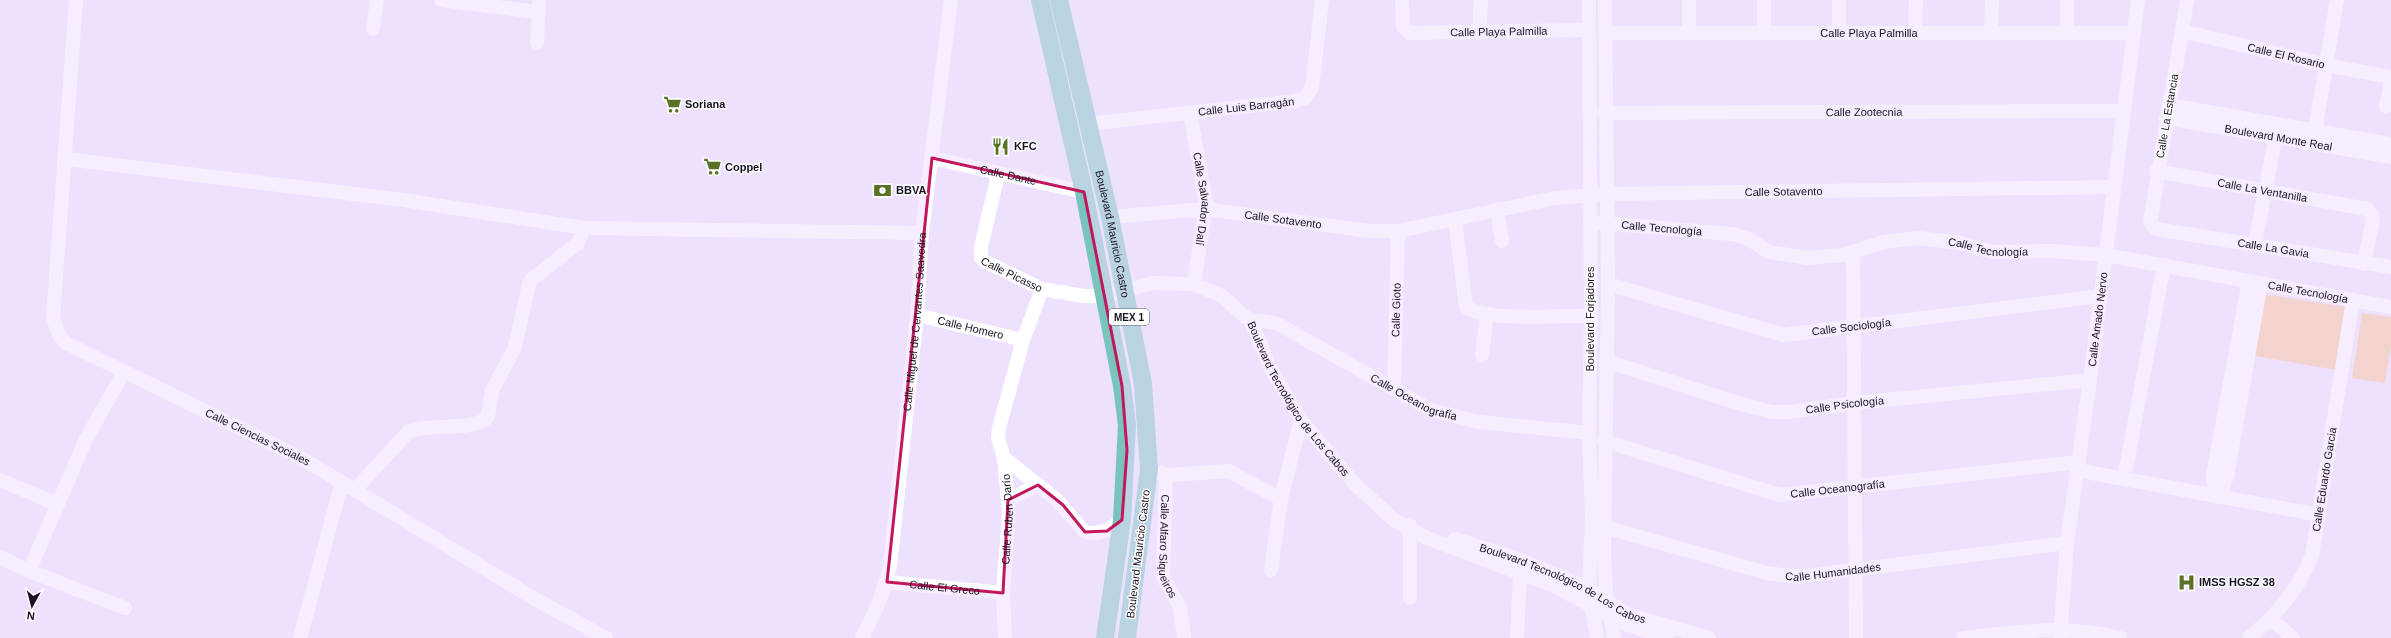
<svg xmlns="http://www.w3.org/2000/svg" width="2391" height="638" viewBox="0 0 2391 638" font-family="Helvetica,sans-serif">
<style>
.green{fill:#f7c391}
.lines{fill:none;stroke-linecap:round;stroke-linejoin:round}
.minor{stroke:#fff;stroke-width:14}
.major{stroke:#79c4be;stroke-width:18}
.marked{fill:none;stroke:#c2185b;stroke-width:3;stroke-linejoin:round}
.labels{text-anchor:middle;stroke-width:3;stroke-linejoin:round;paint-order:stroke}
.shield{fill:#fff;stroke:#5e5864;stroke-width:1}
.shield-label{font-size:10px;font-weight:bold;fill:#191022}
.street-label{font-size:11px;fill:#191022;stroke:#fff}
.poi-label{font-size:11px;font-weight:bold;fill:#191022;stroke:#fff;text-anchor:start}
</style>
<rect width="100%" height="100%" fill="#eee0ff"/>
<!-- green -->
<g class="green">
<polygon points="2264,294 2346,307 2336,370 2255,356"/>
<polygon points="2362,313 2391,317 2391,347 2385,383 2352,378"/>
</g>
<g class="lines">
<!-- minor -->
<g class="minor">
<path id="s1" d="M 76,0 L 53,318 L 59,335 L 66,343 L 303,459 L 535,599 L 606,638"/>
<polyline points="441,0 537,12"/>
<path id="s2" d="M 1402,0 L 1403,27 L 1410,33 L 1588,30"/>
<polyline points="1589,0 1591,316 1589,433 1592,518 1589,590 1597,638"/>
<polyline points="1605,0 1608,284 1604,555 1606,592 1614,638"/>
<polyline points="1689,0 1689,33"/>
<path id="s3" d="M 2187,0 L 2150,222 L 2156,229 L 2391,267"/>
<polyline points="373,29 377,0"/>
<path id="s4" d="M 2182,31 L 2326,65 L 2391,77"/>
<polyline points="1479,33 1481,0"/>
<path id="s5" d="M 1605,33 L 2134,33"/>
<polyline points="1764,33 1764,0"/>
<polyline points="1839,33 1839,0"/>
<polyline points="1915,33 1916,0"/>
<polyline points="1991,33 1992,0"/>
<polyline points="2067,33 2067,0"/>
<polyline points="537,43 539,0"/>
<polyline points="2169,105 2391,144"/>
<polyline points="2386,106 2391,83"/>
<path id="s6" d="M 1190,113 L 1206,203 L 1194,284"/>
<path id="s7" d="M 1604,113 L 2124,111"/>
<path id="s8" d="M 2166,118 L 2391,157"/>
<path id="s9" d="M 1087,124 L 1295,101 L 1305,98 L 1312,88 L 1322,0"/>
<polyline points="2315,131 2337,0"/>
<path id="s10" d="M 932,158 L 1084,192"/>
<polyline points="66,159 403,200 584,228 922,233"/>
<path id="s11" d="M 2156,171 L 2367,209 L 2372,215 L 2373,220 L 2364,264"/>
<path id="s12" d="M 998,175 L 981,247 L 981,258 L 986,262 L 1042,289 L 1084,296 L 1104,296 L 1153,283 L 1194,284 L 1222,296 L 1251,322 L 1272,371 L 1301,420 L 1355,484 L 1394,520 L 1427,538 L 1554,586 L 1628,625 L 1668,638"/>
<polyline points="1497,209 1502,241"/>
<path id="s13" d="M 1110,217 L 1205,209 L 1369,231 L 1398,231 L 1555,198 L 1605,194 L 2114,187"/>
<path d="M 1455,219 L 1466,307 C 1487,322 1563,315 1591,316"/>
<path id="s14" d="M 1590,222 L 1732,234 L 1747,238 L 1769,252 L 1807,258 L 1843,255 L 1884,242 L 1919,238 L 1960,243 L 1992,252 L 2053,251 L 2106,255 L 2391,307"/>
<polyline points="2255,244 2277,129"/>
<polyline points="1853,252 1856,638"/>
<path id="s15" d="M 1608,284 L 1784,335 L 2101,296"/>
<path id="s16" d="M 917,315 L 1023,340"/>
<path id="s17" d="M 1251,322 L 1263,321 L 1278,324 L 1431,410 L 1479,422 L 1589,433"/>
<polyline points="1482,355 1487,314"/>
<path id="s18" d="M 1606,361 L 1741,404 L 1772,412 L 1790,412 L 1854,403 L 2090,380"/>
<polyline points="124,372 86,439 29,571 125,608"/>
<path id="s19" d="M 1394,390 L 1398,231"/>
<path id="s20" d="M 1604,441 L 1780,495 L 2078,462"/>
<path d="M 1004,458 L 1056,499 L 1085,532 C 1100,536 1111,529 1122,520"/>
<polyline points="2077,470 2124,479 2164,265"/>
<polyline points="1157,472 1171,475 1228,471 1281,499"/>
<path id="s21" d="M 1166,475 L 1163,574 L 1165,581 L 1180,607 L 1184,638"/>
<polyline points="2124,479 2320,515"/>
<polyline points="0,480 57,504"/>
<path d="M 355,490 L 409,431 C 430,423 473,432 488,417 L 492,391 L 515,347 L 529,284 L 532,279 L 578,243 L 584,228"/>
<polyline points="2218,497 2213,480 2213,475 2249,281"/>
<polyline points="2218,497 2227,477 2261,283"/>
<polyline points="1008,500 1038,485"/>
<polyline points="1410,525 1410,598"/>
<path id="s22" d="M 1605,527 L 1767,573 L 1797,577 L 2067,543"/>
<path id="s23" d="M 1455,539 L 1512,557 L 1560,576 L 1589,590 L 1627,614 L 1709,638"/>
<polyline points="0,557 29,571"/>
<polyline points="1271,570 1281,499 1301,420"/>
<path id="s24" d="M 887,582 L 1003,593"/>
<polyline points="2272,620 2293,638"/>
<polyline points="300,638 342,482"/>
<path id="s25" d="M 862,638 L 880,600 L 890,566 L 917,315 L 922,233 L 951,0"/>
<path id="s26" d="M 1005,638 L 1003,593 L 1009,513 L 1004,458 L 998,438 L 999,428 L 1023,340 L 1042,289"/>
<polyline points="1517,638 1520,573"/>
<path d="M 1963,638 C 2015,632 2068,624 2120,638"/>
<path id="s27" d="M 2060,638 L 2067,543 L 2090,380 L 2138,0"/>
<path id="s28" d="M 2249,638 C 2277,615 2299,589 2312,555 L 2353,300"/>
</g>
<!-- major -->
<g class="major">
<polyline points="1040,0 1084,192 1122,386 1127,425 1122,520 1105,638"/>
<path id="s29" d="M 1059,0 L 1110,217 L 1143,384 L 1149,469 L 1127,638"/>
</g>
</g>
<!-- marked area -->
<path d="M0 0H2391V638H0ZM 932,158 L 1084,192 L 1122,386 L 1127,450 L 1122,520 L 1107,531 L 1085,532 L 1063,505 L 1038,485 L 1008,500 L 1003,593 L 887,582 Z" fill="#eee0ff" fill-opacity=".55" fill-rule="evenodd"/>
<path class="marked" d="M 932,158 L 1084,192 L 1122,386 L 1127,450 L 1122,520 L 1107,531 L 1085,532 L 1063,505 L 1038,485 L 1008,500 L 1003,593 L 887,582 Z"/>
<!-- icons -->
<defs>
<symbol id="supermarket-bare" viewBox="-9 -9 18 18"><path d="M-6-5.5h2.5l.6 2H6L4.5 2H-2.5L-4.4-4H-6ZM-1.5 3.2a1.3 1.3 0 1 0 .1 0ZM3 3.2a1.3 1.3 0 1 0 .1 0Z" fill="#597225" stroke="#fff" stroke-width="2.5" paint-order="stroke"/></symbol>
<symbol id="restaurant-bare" viewBox="-9 -9 18 18"><path d="M-5-6h1v4h1v-4h1v4h1v-4h1v5L-1.5 .5V6h-2V.5L-5-1ZM5-6V6H3V1.5H1.5Q1.5-4 5-6Z" fill="#597225" stroke="#fff" stroke-width="2.5" paint-order="stroke"/></symbol>
<symbol id="bank-bare" viewBox="-9 -9 18 18"><path d="M-6-4H6V4H-6ZM0-2.3a2.3 2.3 0 1 0 0 4.6a2.3 2.3 0 1 0 0-4.6Z" fill="#597225" stroke="#fff" stroke-width="2.5" paint-order="stroke"/></symbol>
<symbol id="hospital-bare" viewBox="-9 -9 18 18"><path d="M-5-5h3v3.5h4V-5h3V5h-3V1.5h-4V5h-3Z" fill="#597225" stroke="#fff" stroke-width="2.5" paint-order="stroke"/></symbol>
</defs>
<g fill-rule="evenodd">
<use href="#supermarket-bare" x="660" y="92" width="25" height="25"/>
<use href="#restaurant-bare" x="988" y="134" width="25" height="25"/>
<use href="#supermarket-bare" x="700" y="154" width="25" height="25"/>
<use href="#bank-bare" x="870" y="178" width="25" height="25"/>
<use href="#hospital-bare" x="2174" y="570" width="25" height="25"/>
</g>
<g class="labels">
<!-- shield labels -->
<rect class="shield" x="1109" y="309" width="40" height="16" rx="3"/>
<g class="shield-label">
<text x="1129" y="321">MEX 1</text>
</g>
<!-- street labels -->
<g class="street-label">
<text dy="4" stroke="none"><textPath href="#s2" startOffset="125">Calle Playa Palmilla</textPath></text>
<text dy="4" stroke="none"><textPath href="#s5" startOffset="264">Calle Playa Palmilla</textPath></text>
<text dy="4" stroke="none"><textPath href="#s4" startOffset="107">Calle El Rosario</textPath></text>
<text dy="4" stroke="none"><textPath href="#s9" startOffset="160">Calle Luis Barragán</textPath></text>
<text dy="4" stroke="none"><textPath href="#s7" startOffset="260">Calle Zootecnia</textPath></text>
<text transform="translate(2167 116) rotate(-80)" y="4">Calle La Estancia</text>
<text dy="4" stroke="none"><textPath href="#s8" startOffset="114">Boulevard Monte Real</textPath></text>
<text dy="4" stroke="none"><textPath href="#s10" startOffset="78">Calle Dante</textPath></text>
<text dy="4" stroke="none"><textPath href="#s11" startOffset="108">Calle La Ventanilla</textPath></text>
<text dy="4" stroke="none"><textPath href="#s13" startOffset="679">Calle Sotavento</textPath></text>
<text dy="4" stroke="none"><textPath href="#s6" startOffset="87">Calle Salvador Dalí</textPath></text>
<text dy="4" stroke="none"><textPath href="#s13" startOffset="174">Calle Sotavento</textPath></text>
<text dy="4" stroke="none"><textPath href="#s14" startOffset="72">Calle Tecnología</textPath></text>
<text dy="4" stroke="none"><textPath href="#s29" startOffset="240">Boulevard Mauricio Castro</textPath></text>
<text dy="4" stroke="none"><textPath href="#s14" startOffset="407">Calle Tecnología</textPath></text>
<text dy="4" stroke="none"><textPath href="#s3" startOffset="353">Calle La Gavia</textPath></text>
<text dy="4" stroke="none"><textPath href="#s12" startOffset="120">Calle Picasso</textPath></text>
<text dy="4" stroke="none"><textPath href="#s14" startOffset="731">Calle Tecnología</textPath></text>
<text dy="4" stroke="none"><textPath href="#s19" startOffset="80">Calle Gioto</textPath></text>
<text transform="translate(1590 319) rotate(-90)" y="4">Boulevard Forjadores</text>
<text dy="4" stroke="none"><textPath href="#s27" startOffset="321">Calle Amado Nervo</textPath></text>
<text dy="4" stroke="none"><textPath href="#s25" startOffset="323">Calle Miguel de Cervantes Saavedra</textPath></text>
<text dy="4" stroke="none"><textPath href="#s16" startOffset="55">Calle Homero</textPath></text>
<text dy="4" stroke="none"><textPath href="#s15" startOffset="251">Calle Sociología</textPath></text>
<text dy="4" stroke="none"><textPath href="#s17" startOffset="182">Calle Oceanografía</textPath></text>
<text dy="4" stroke="none"><textPath href="#s12" startOffset="468">Boulevard Tecnológico de Los Cabos</textPath></text>
<text dy="4" stroke="none"><textPath href="#s18" startOffset="247">Calle Psicología</textPath></text>
<text dy="4" stroke="none"><textPath href="#s1" startOffset="561">Calle Ciencias Sociales</textPath></text>
<text dy="4" stroke="none"><textPath href="#s28" startOffset="182">Calle Eduardo Garcia</textPath></text>
<text dy="4" stroke="none"><textPath href="#s20" startOffset="242">Calle Oceanografía</textPath></text>
<text dy="4" stroke="none"><textPath href="#s26" startOffset="119">Calle Ruben Darío</textPath></text>
<text dy="4" stroke="none"><textPath href="#s21" startOffset="72">Calle Alfaro Siqueiros</textPath></text>
<text transform="translate(1138 554) rotate(-83)" y="4">Boulevard Mauricio Castro</text>
<text dy="4" stroke="none"><textPath href="#s22" startOffset="235">Calle Humanidades</textPath></text>
<text dy="4" stroke="none"><textPath href="#s23" startOffset="117">Boulevard Tecnológico de Los Cabos</textPath></text>
<text dy="4" stroke="none"><textPath href="#s24" startOffset="58">Calle El Greco</textPath></text>
</g>
<!-- poi labels -->
<g class="poi-label">
<text x="685" y="108">Soriana</text>
<text x="1014" y="150">KFC</text>
<text x="725" y="171">Coppel</text>
<text x="896" y="194">BBVA</text>
<text x="2199" y="586">IMSS HGSZ 38</text>
</g>
</g>
<!-- north arrow -->
<g transform="translate(32 606) rotate(187)" stroke="#ffffff" stroke-width="3" paint-order="stroke">
<path d="M0-3L7 15L0 10L-7 15Z" fill="#191022"/>
<text y="-6" font-size="11" font-weight="bold" text-anchor="middle" fill="#191022">N</text>
</g>
</svg>
